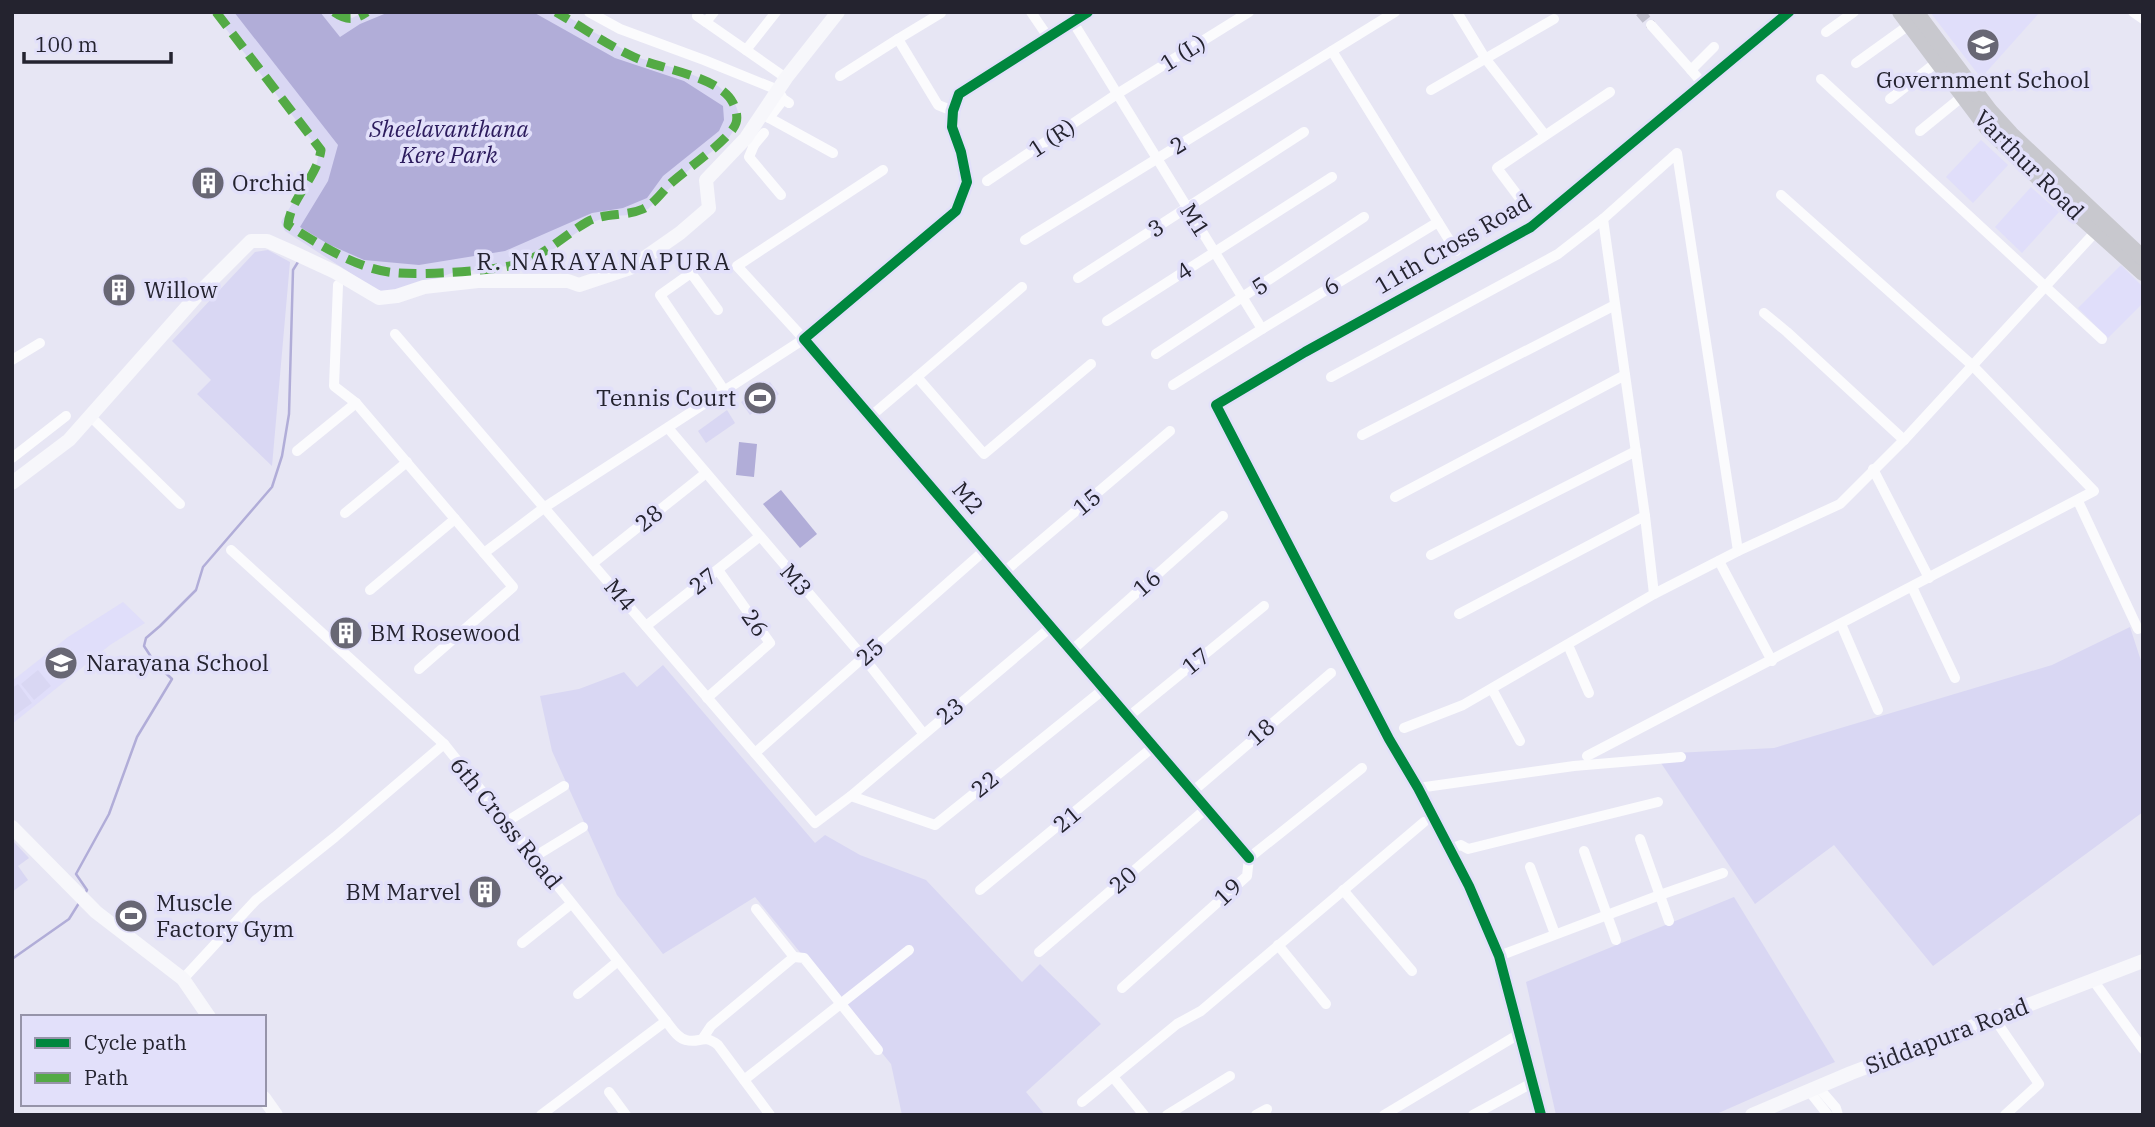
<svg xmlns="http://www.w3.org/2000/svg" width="2155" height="1127" viewBox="0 0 2155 1127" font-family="'IBM Plex Serif',serif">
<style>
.built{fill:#e0defa}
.green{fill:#d9d7f3}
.water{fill:#b1add8}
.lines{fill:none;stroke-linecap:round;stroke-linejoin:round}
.stream{stroke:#b1add8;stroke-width:2.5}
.street-tunnel{stroke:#c0bfcd;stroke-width:10;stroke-dasharray:10 5;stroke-linecap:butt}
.street{stroke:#fbfbfd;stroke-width:10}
.secondary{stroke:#f7f7fb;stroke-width:14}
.primary{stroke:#c8c8ce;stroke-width:16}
.quiet{stroke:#53aa45;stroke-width:9;stroke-dasharray:18 9;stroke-linecap:butt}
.cycleway-casing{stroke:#e2e0fa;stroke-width:15}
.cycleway{stroke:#00873e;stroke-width:10}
.labels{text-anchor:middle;stroke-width:7;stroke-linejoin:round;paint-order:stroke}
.street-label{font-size:23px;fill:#24232f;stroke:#e2e0fa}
.poi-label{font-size:23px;fill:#24232f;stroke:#e2e0fa;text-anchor:start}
.park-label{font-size:23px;font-style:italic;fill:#2c1b5d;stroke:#e2e0fa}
.neighbourhood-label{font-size:24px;letter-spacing:2px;fill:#24232f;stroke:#e2e0fa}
</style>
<rect width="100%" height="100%" fill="#e7e6f4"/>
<!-- built -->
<g class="built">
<polygon points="1930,12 2040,12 1981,78"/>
<polygon points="1981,140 2008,165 1973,203 1946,177"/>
<polygon points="2031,187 2059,212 2022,253 1995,227"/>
<polygon points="2121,265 2143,287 2143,303 2108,338 2078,308"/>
<polygon points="123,602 145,623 110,645 12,724 12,681 68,637"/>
</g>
<!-- green -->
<g class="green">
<polygon points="213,12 338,12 352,18 364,12 560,12 636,57 682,70 718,86 734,100 739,115 737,125 728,139 692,167 648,209 633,215 610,216 590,223 554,249 524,264 452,273 416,286 380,292 285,231 281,222 317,163 319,150"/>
<polygon points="268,250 290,262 272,466 197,394 211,380 172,341 255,252"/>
<polygon points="770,382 779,394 750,415 741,402"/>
<polygon points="727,410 735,423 706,443 698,431"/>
<polygon points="2130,627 2143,667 2143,812 1933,966 1834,845 1755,904 1655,754 1774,748 2052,665"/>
<polygon points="663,665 815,843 825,835 860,855 926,880 1022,982 1040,964 1101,1024 1026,1092 1045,1115 902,1115 891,1064 755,897 663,954 617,895 552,751 540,696 579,689 624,672 637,687"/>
<polygon points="38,670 51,686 34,700 21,684"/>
<polygon points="18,684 32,703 14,716 12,713 12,688"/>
<polygon points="12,840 29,858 18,866 28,880 12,892"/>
<polygon points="1734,897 1835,1062 1714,1115 1556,1115 1526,982"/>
</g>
<!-- water -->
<g class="water">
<polygon points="234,12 320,12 340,37 360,24 389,12 533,12 615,58 684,81 723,106 724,120 719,131 663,176 647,198 623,208 592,213 505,251 419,265 364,260 328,244 300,227 328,181 338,145"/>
<polygon points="739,442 757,444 754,477 736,475"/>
<polygon points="781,490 817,534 800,548 763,504"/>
</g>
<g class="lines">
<!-- stream -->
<g class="stream">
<polyline points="84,895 87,890 76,874 109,814 137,737 172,679 155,663 144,646 146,638 160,626 196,590 203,567 272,487 282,456 289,414 293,270 298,262"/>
<polyline points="12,959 69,919 79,903"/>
</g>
<!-- street-tunnel -->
<polyline class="street-tunnel" points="1640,12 1651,25"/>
<!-- street -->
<g class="street">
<polyline points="589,12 620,29 704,60 778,90 783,99 789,103"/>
<polyline points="1031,12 1048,37"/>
<polyline points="1088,12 959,94 953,111 952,127 961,152 967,182 956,211 804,339 1249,858"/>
<polyline points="1457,12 1485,58 1545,135"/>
<polyline points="2133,12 2143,19"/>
<polyline points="697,16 786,78"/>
<polyline points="706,22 714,12"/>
<polyline points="1073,22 1262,329 1173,385"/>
<polyline points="1651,25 1691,70"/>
<polyline points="1826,32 1854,12"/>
<polyline points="898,39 941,13"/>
<polyline points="746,50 776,12"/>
<polyline points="1332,51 1456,251"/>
<polyline points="1856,63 1909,25"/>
<polyline points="840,76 898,39 938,105 953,111"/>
<polyline points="1821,79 2102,339"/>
<polyline points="1703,84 1691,70 1714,47"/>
<polyline points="1431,90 1554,19"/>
<polyline points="1890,99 1937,62"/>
<polyline points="762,114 833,153"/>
<polyline points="769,118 783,100"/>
<polyline points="1920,131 1963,96"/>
<polyline points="746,138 754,145 749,157 781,195"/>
<polyline points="754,145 764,133"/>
<polyline points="987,181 1117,94 1249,12"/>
<polyline points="1527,208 1497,168 1610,92"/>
<polyline points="1025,240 1395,12"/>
<polyline points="1078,278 1304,132"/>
<polyline points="338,285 334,386 356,403 513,587 419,669"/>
<polyline points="718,310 691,273 660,295 724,390"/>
<polyline points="1764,313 1787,332 1904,440"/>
<polyline points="1107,321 1332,177"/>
<polyline points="1262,329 1438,222"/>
<polyline points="395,334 815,823 851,796 1051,627"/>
<polyline points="1156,354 1364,217"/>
<polyline points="12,360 40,343"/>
<polyline points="917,377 1022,287"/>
<polyline points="1331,377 1558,254 1603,219"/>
<polyline points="871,416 917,377 984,454 1091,364"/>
<polyline points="91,417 180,504"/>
<polyline points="668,428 864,658 923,733"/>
<polyline points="1362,435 1615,305"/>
<polyline points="297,451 356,403"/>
<polyline points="12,458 66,416"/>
<polyline points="1873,469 1929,578"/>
<polyline points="1395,497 1625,375"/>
<polyline points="2078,501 2138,629"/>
<polyline points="345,513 407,462"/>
<polyline points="231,550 444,744"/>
<polyline points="484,553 545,507 804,339 737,266 883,170"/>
<polyline points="1431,555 1636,451"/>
<polyline points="1719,561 1772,661"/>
<polyline points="593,563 706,473"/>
<polyline points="1004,572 1170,431"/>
<polyline points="1912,587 1955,678"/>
<polyline points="370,590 455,519"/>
<polyline points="1654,594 1645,516 1603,219 1677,153 1738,551"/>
<polyline points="1459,614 1645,516"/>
<polyline points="1841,624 1878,710"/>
<polyline points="646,626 759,537"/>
<polyline points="1568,645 1589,693"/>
<polyline points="1071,651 1223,516"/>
<polyline points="1492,689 1520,741"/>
<polyline points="707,698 770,643 718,570"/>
<polyline points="1128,717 1264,606"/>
<polyline points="1404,728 1463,705 1654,594 1738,551 1840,504 1904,440 2099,228"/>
<polyline points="755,753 985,550"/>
<polyline points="1587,756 2094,491 1973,366 1781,195"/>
<polyline points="1418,788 1574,766 1681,757"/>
<polyline points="1192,792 1331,673"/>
<polyline points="851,796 935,825 1104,689"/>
<polyline points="506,822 564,786"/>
<polyline points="1640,839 1669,921"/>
<polyline points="1450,849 1461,845 1468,849 1658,802"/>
<polyline points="1584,851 1616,940"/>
<polyline points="534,857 583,827"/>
<polyline points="1530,867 1555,934"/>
<polyline points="980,890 1153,747"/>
<polyline points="1343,890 1412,971"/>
<polyline points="756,909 794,957"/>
<polyline points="522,943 571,904"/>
<polyline points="1278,945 1326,1004"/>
<polyline points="1039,952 1207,808"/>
<polyline points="1499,956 1660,895 1723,873"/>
<polyline points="183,979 256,900 335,837 444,744 666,1021 541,1115"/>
<polyline points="2093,980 2143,1049"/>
<polyline points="1122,988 1247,876 1249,858 1362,768"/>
<polyline points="578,994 617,962"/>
<polyline points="1994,1018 2039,1084 2005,1115"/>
<path d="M 666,1021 C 671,1027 677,1038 686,1040 C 700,1044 703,1033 718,1045 L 770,1115"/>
<polyline points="703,1038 711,1026 794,957 804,958 878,1050"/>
<polyline points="1113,1077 1144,1115"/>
<polyline points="744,1080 909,950"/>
<polyline points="1818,1087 1836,1108 1838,1115"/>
<polyline points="1809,1091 1828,1115"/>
<polyline points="609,1092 626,1115"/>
<polyline points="1082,1102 1177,1024 1201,1011 1424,822"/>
<polyline points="1167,1115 1230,1076"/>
<polyline points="1256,1115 1267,1109"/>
<polyline points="1384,1115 1519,1034"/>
<polyline points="1473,1115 1532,1083"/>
<polyline points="1541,1115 1499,956 1469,886 1418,788 1389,739 1216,405 1305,352 1531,227 1789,12"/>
</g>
<!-- secondary -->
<g class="secondary">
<polyline points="12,483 69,440 202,290 251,241 267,241 292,252 335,272 379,298 397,296 424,287 478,281 568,281 579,285 630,268 680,233 709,208 706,180 746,138 786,78 838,12"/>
<polyline points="12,827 96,912 183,979 209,1017"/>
<polyline points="264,1098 276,1115"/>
<polyline points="1752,1115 1851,1073 2143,961"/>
</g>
<!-- primary -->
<g class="primary">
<polyline points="1900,12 1987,128 2054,193 2143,273"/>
<polyline points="1916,12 1990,111 2011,134 2143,258"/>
</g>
<!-- quiet -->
<g class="quiet">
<path d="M 216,12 L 321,150 C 317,178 291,197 288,225 C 320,245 360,271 398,273 C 426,275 500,271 525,262 C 548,252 566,234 587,222 C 605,212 625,217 643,209 C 654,204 662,192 670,184 C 685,170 731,139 736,123 C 738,117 736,109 733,103 C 720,76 659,69 634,57 C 607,45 582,27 556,12"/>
<path d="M 334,12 C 347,21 355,20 367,12"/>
</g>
<defs>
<g id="cycleway">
<polyline points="1088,12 959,94 953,111 952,127 961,152 967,182 956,211 804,339 1249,858"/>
<polyline points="1541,1115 1499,956 1469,886 1418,788 1389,739 1216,405 1305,352 1531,227 1789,12"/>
</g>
</defs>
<!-- cycleway casing -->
<use href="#cycleway" class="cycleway-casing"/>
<!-- cycleway -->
<use href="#cycleway" class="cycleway"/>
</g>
<!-- icons -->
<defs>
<symbol id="school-disc" viewBox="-11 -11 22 22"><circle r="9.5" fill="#686774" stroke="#e2e0fa"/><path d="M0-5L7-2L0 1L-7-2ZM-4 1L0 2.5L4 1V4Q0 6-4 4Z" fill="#fff"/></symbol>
<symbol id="building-disc" viewBox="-11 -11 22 22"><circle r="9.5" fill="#686774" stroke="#e2e0fa"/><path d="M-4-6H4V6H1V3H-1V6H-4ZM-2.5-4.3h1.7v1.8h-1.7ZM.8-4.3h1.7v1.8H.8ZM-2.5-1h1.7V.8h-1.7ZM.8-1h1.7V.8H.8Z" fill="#fff"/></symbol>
<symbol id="stadium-disc" viewBox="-11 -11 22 22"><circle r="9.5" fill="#686774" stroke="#e2e0fa"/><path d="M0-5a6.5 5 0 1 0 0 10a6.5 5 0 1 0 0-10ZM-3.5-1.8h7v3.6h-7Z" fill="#fff"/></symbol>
</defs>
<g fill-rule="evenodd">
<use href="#school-disc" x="1964" y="26" width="38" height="38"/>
<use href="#building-disc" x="189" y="164" width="38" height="38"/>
<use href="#building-disc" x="100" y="271" width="38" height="38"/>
<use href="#stadium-disc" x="741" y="379" width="38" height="38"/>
<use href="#building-disc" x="327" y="614" width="38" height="38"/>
<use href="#school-disc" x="42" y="644" width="38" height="38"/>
<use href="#building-disc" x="466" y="873" width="38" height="38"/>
<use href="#stadium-disc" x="112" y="897" width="38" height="38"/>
</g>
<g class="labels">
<!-- street labels -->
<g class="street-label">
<text transform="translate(1183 53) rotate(-32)" y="8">1 (L)</text>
<text transform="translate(1052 138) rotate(-33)" y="8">1 (R)</text>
<text transform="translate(1178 145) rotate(-32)" y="8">2</text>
<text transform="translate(2029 165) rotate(45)" y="8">Varthur Road</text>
<text transform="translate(1195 220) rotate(58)" y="8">M1</text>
<text transform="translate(1156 228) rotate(-33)" y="8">3</text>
<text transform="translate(1453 244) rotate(-30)" y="8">11th Cross Road</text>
<text transform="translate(1184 271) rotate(-33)" y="8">4</text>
<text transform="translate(1260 286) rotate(-33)" y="8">5</text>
<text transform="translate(1331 286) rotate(-32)" y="8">6</text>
<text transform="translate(968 498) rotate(50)" y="8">M2</text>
<text transform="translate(1087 502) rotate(-40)" y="8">15</text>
<text transform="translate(649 518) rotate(-39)" y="8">28</text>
<text transform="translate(796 580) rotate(49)" y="8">M3</text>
<text transform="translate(703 581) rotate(-38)" y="8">27</text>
<text transform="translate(1147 583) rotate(-41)" y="8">16</text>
<text transform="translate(620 595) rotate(50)" y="8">M4</text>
<text transform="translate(755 623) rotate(55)" y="8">26</text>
<text transform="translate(870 652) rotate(-42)" y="8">25</text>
<text transform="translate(1196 661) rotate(-39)" y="8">17</text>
<text transform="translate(950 711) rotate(-40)" y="8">23</text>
<text transform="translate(1261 732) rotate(-41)" y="8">18</text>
<text transform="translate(985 784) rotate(-39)" y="8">22</text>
<text transform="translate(1067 819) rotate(-40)" y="8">21</text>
<text transform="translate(506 823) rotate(51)" y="8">6th Cross Road</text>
<text transform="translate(1123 880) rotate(-41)" y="8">20</text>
<text transform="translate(1228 892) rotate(-43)" y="8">19</text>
<text transform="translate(1947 1036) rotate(-21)" y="8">Siddapura Road</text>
</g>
<!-- poi labels -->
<g class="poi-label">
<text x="1983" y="88" text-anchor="middle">Government School</text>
<text x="232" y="191">Orchid</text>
<text x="144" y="298">Willow</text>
<text x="736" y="406" text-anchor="end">Tennis Court</text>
<text x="370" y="641">BM Rosewood</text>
<text x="86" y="671">Narayana School</text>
<text x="461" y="900" text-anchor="end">BM Marvel</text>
<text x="156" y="911">Muscle<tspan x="156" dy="26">Factory Gym</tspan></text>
</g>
<!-- park labels -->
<g class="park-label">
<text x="449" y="137">Sheelavanthana<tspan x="449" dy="26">Kere Park</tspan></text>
</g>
<!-- neighbourhood labels -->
<g class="neighbourhood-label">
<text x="604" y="270">R. NARAYANAPURA</text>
</g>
</g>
<!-- border -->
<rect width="2155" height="1127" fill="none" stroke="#24232f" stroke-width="28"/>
<!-- legend -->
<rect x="21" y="1015" width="245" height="91" fill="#e2e0fa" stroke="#9694a9" stroke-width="2"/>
<rect x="35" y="1038" width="35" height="10" fill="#00873e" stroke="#9694a9" stroke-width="2"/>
<text x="84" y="1050" font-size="21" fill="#24232f">Cycle path</text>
<rect x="35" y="1073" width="35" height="10" fill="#53aa45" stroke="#9694a9" stroke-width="2"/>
<text x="84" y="1085" font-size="21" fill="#24232f">Path</text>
<!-- scale -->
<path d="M24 52v10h147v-10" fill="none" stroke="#24232f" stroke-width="3.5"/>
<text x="35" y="52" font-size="21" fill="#24232f" stroke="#e2e0fa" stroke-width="5" paint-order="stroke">100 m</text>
</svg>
